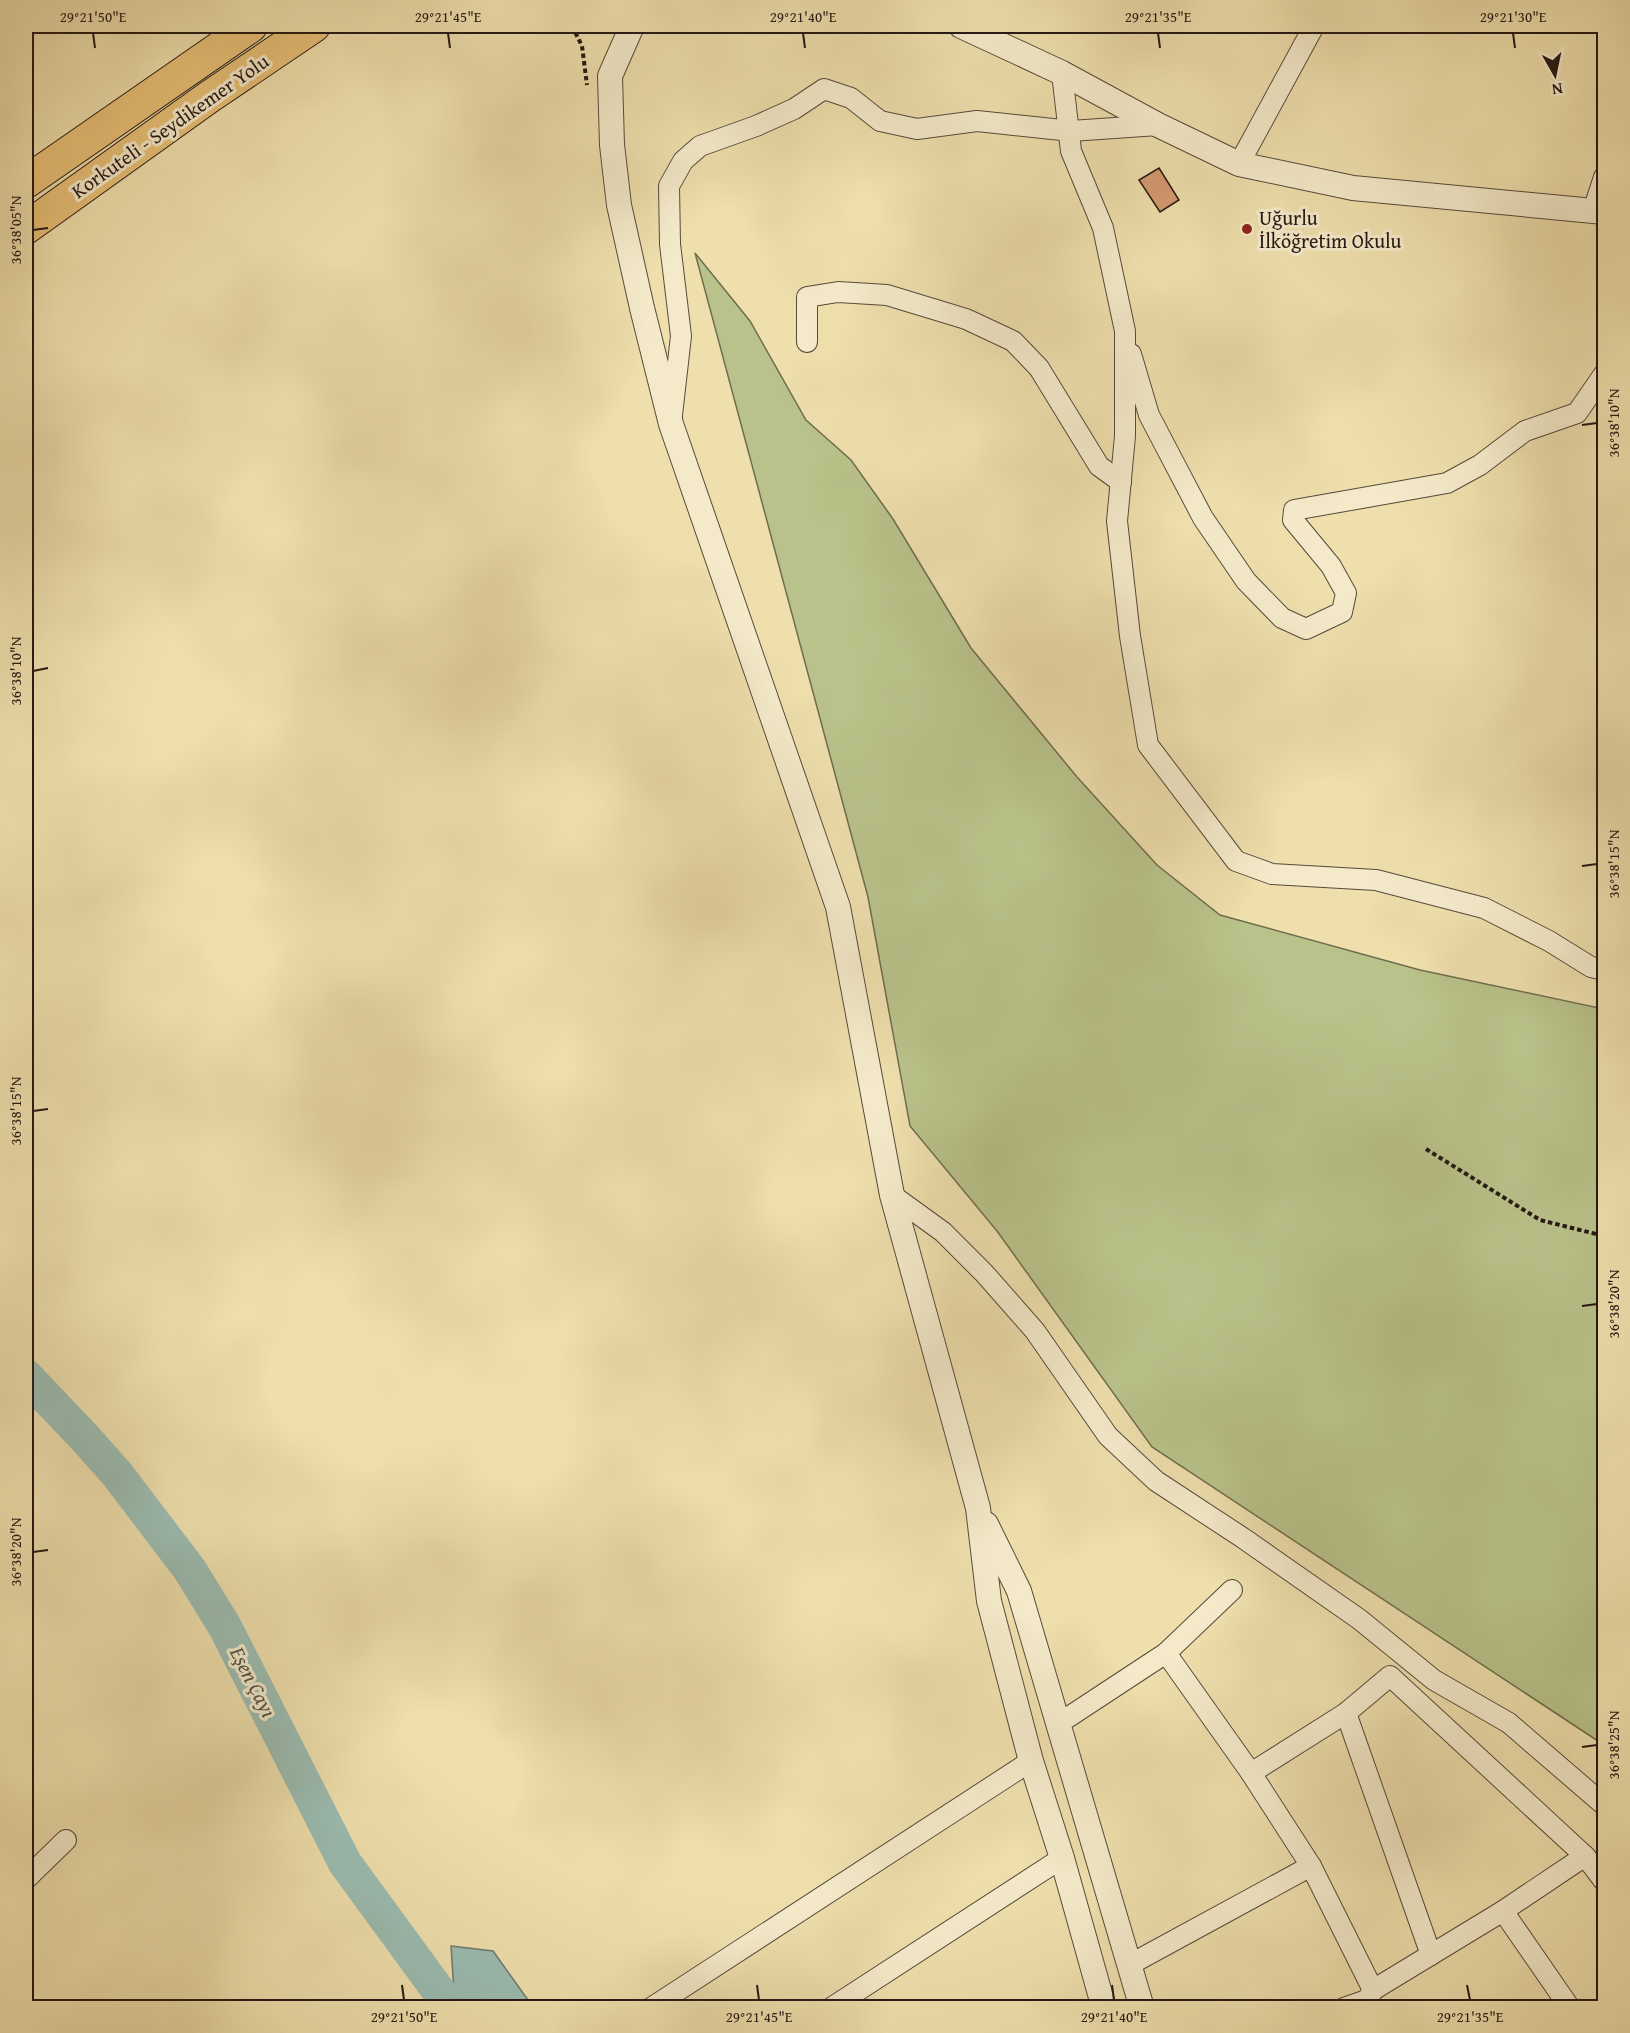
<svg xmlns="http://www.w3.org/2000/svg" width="1630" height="2033" viewBox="0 0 1630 2033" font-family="'Gentium Book Plus',serif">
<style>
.green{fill:#b9c28a;stroke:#6f6d4f;stroke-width:1.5}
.water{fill:#9bbcb1;stroke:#6c7a72;stroke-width:1.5}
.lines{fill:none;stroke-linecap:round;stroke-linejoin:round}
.river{stroke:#9bbcb1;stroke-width:34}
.building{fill:#d59a71;stroke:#251814;stroke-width:1.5}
.minor-casing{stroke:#574a3a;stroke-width:22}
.tertiary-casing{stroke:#574a3a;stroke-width:26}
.trunk-casing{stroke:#251814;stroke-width:34}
.path{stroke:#251814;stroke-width:4;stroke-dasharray:4.5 3;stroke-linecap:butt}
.minor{stroke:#f4eaca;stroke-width:20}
.tertiary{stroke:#f4eaca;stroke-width:24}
.trunk{stroke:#e7c076;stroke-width:32}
.ticks{fill:none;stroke:#251814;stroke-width:2}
.poi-dot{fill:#8f2418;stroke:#f4eaca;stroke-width:2}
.labels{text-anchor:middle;stroke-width:6;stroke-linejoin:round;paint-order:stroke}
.street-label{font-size:20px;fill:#251814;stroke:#f4eaca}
.poi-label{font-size:20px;fill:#251814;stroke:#f4eaca;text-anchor:start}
.water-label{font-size:21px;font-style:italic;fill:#4e514b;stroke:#f4eaca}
.neatline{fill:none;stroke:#251814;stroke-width:2}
.ticks-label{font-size:15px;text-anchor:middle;fill:#251814}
</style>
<rect width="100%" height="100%" fill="#eedfad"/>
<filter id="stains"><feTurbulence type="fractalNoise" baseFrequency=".00333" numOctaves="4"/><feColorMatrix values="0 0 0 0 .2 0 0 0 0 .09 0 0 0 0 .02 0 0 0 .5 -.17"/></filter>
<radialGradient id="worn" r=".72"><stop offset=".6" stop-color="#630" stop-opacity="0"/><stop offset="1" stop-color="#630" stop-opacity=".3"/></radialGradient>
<!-- green -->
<polygon class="green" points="695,253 750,321 806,420 851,460 893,519 971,648 1077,777 1157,865 1220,915 1420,970 1604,1009 1604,1745 1152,1447 997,1231 910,1126 868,897"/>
<!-- water -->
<polygon class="water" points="451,1946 493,1951 533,2007 455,2007"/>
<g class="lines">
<!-- river -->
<polyline class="river" points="26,1376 85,1438 117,1474 190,1570 225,1627 345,1863 451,2008"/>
</g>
<!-- building -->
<polygon class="building" points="1159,168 1179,200 1160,212 1139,180"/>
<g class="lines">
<defs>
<g id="minor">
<polyline points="1062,73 1071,151 1103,228 1125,331 1125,436 1117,521 1130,636 1148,745 1236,861 1272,874 1376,880 1484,908 1549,941 1591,967 1604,970"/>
<polyline points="1239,164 1314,26"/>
<polyline points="1593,211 1604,177"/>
<polyline points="807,342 807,297 838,292 887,295 966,319 1013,341 1039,368 1099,466 1121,482"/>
<polyline points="1131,354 1149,415 1203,518 1246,581 1282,618 1306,629 1342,612 1346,593 1331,566 1293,520 1294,510 1447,483 1480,465 1525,431 1577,413 1604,374"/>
<polyline points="672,415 681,336 670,244 669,186 683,161 700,146 756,126 794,109 824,89 851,98 880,121 917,129 977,121 1071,131 1158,125"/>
<polyline points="892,1195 943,1232 984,1273 1035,1331 1108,1436 1156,1481 1243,1538 1359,1619 1434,1680 1509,1723 1604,1805"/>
<polyline points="1166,1653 1251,1773 1311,1866 1373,1990"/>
<polyline points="1346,1713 1431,1955"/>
<polyline points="1058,1724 1166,1653 1232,1590"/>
<polyline points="1251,1773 1346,1713 1390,1676 1585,1856 1604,1881"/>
<polyline points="26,1879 66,1840"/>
<polyline points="1503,1911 1570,2008"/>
<polyline points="1129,1965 1311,1866"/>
<polyline points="651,2008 1031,1761"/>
<polyline points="831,2008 1062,1858"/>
<polyline points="1344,2008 1367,2000 1373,1990 1503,1911 1585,1856"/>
</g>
<g id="tertiary">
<polyline points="632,26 610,76 612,145 619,205 642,308 671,424 838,907 892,1195 978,1508 989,1601 1031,1761 1062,1858 1104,2008"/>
<polyline points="961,26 1062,73 1158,125 1239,164 1353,188 1604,212"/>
<polyline points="986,1524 1019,1591 1142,2008"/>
</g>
<g id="trunk">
<polyline points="26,182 251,26"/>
<polyline points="26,228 209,97 314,26"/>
</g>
</defs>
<!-- minor casing -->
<use href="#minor" class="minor-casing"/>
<!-- tertiary casing -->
<use href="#tertiary" class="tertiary-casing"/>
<!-- trunk casing -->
<use href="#trunk" class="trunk-casing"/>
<!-- path -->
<g class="path">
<polyline points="572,26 582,46 587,85"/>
<polyline points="1426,1149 1540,1220 1604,1236"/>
</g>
<!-- minor -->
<use href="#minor" class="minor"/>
<!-- tertiary -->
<use href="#tertiary" class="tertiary"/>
<!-- trunk -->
<use href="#trunk" class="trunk"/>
</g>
<!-- ticks -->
<path class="ticks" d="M 93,33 L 95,48M 448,33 L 450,48M 803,33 L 805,48M 1158,33 L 1160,48M 1513,33 L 1515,48M 33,230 L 48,228M 1582,425 L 1597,423M 33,671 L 48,668M 1582,866 L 1597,864M 33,1111 L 48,1109M 1582,1306 L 1597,1304M 33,1552 L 48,1550M 1582,1747 L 1597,1745M 402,1985 L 404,2000M 757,1985 L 759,2000M 1112,1985 L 1114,2000M 1467,1985 L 1470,2000"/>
<!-- markers -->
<circle class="poi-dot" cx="1247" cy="229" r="6"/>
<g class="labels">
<!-- street labels -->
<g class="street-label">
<text transform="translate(170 126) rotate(-35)" y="7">Korkuteli - Seydikemer Yolu</text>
</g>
<!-- poi labels -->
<g class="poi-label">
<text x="1259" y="225">Uğurlu<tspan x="1259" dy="23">İlköğretim Okulu</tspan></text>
</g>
<!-- water labels -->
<g class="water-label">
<text transform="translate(253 1682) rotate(63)" y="7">Eşen Çayı</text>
</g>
</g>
<!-- margin -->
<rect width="1630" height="2033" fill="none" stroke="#eedfad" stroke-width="66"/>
<!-- north arrow -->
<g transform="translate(1555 75) rotate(171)" stroke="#f4eaca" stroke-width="4.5" paint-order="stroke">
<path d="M0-4.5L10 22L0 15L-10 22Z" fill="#251814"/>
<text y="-9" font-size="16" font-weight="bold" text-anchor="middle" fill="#251814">N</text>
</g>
<rect x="33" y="33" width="1564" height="1967" class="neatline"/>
<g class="ticks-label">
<text x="93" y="22">29°21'50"E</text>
<text x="448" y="22">29°21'45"E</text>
<text x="803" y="22">29°21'40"E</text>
<text x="1158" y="22">29°21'35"E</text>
<text x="1513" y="22">29°21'30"E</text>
<text transform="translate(16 230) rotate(-90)" y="5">36°38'05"N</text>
<text transform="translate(1614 423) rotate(-90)" y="5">36°38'10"N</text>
<text transform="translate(16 671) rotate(-90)" y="5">36°38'10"N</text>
<text transform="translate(1614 864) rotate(-90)" y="5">36°38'15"N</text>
<text transform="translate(16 1111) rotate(-90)" y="5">36°38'15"N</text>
<text transform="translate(1614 1304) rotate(-90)" y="5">36°38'20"N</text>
<text transform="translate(16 1552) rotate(-90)" y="5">36°38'20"N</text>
<text transform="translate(1614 1745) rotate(-90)" y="5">36°38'25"N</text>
<text x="404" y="2022">29°21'50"E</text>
<text x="759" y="2022">29°21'45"E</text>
<text x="1114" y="2022">29°21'40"E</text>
<text x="1470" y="2022">29°21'35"E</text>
</g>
<rect width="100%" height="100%" filter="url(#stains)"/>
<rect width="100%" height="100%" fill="url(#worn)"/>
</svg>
